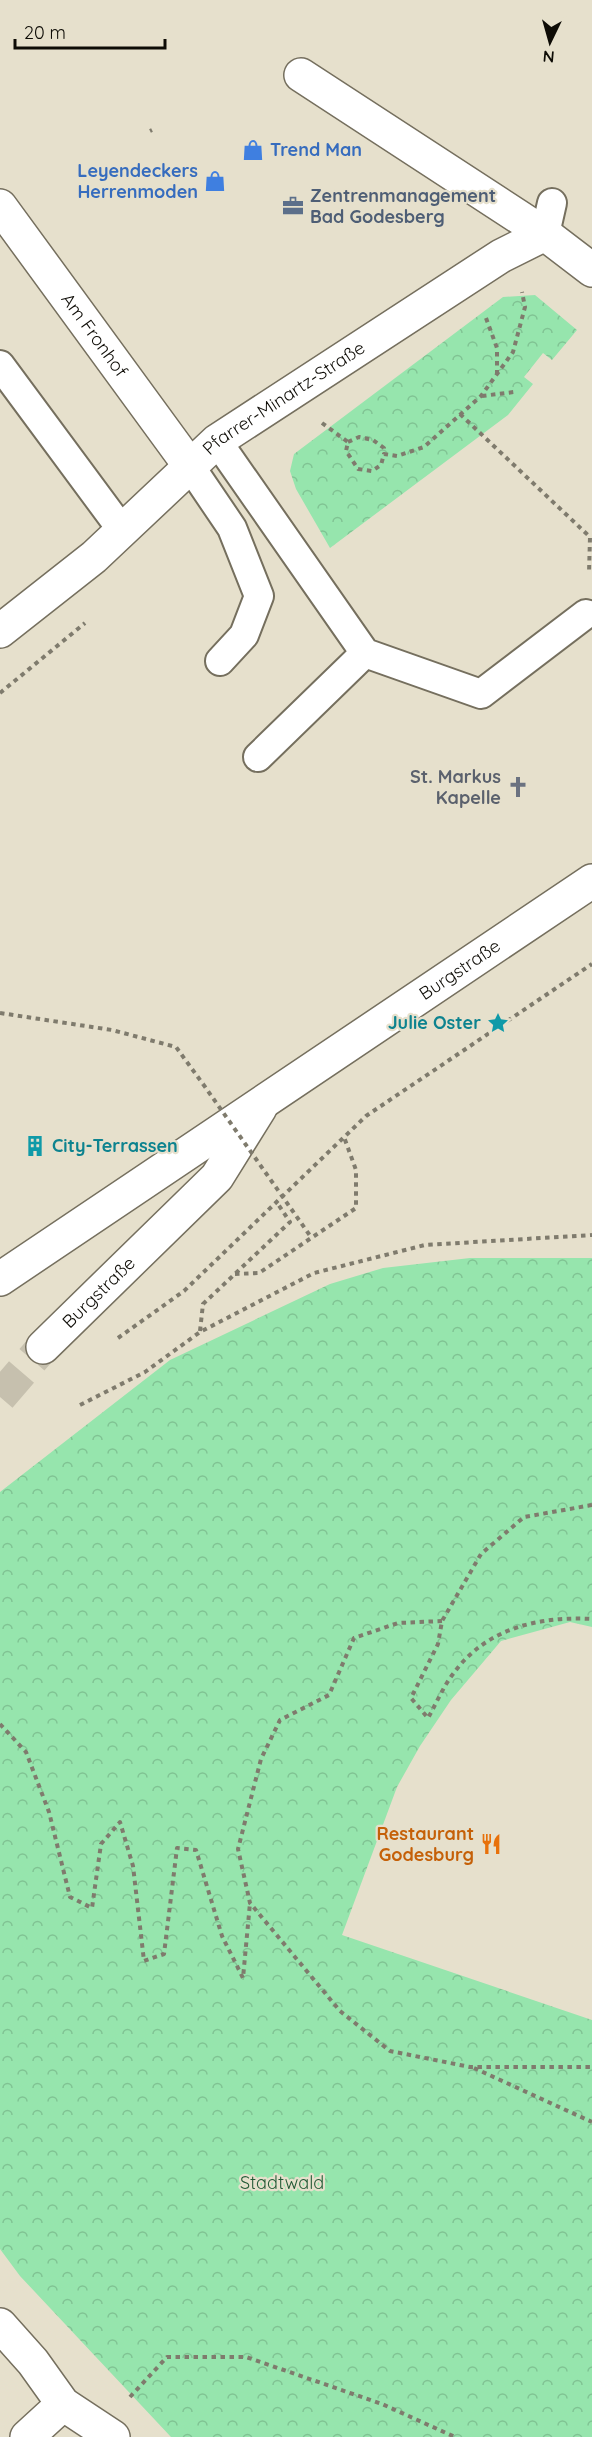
<svg xmlns="http://www.w3.org/2000/svg" width="592" height="2437" viewBox="0 0 592 2437" font-family="Quicksand,sans-serif">
<style>
.forest{fill:url(#forest-crowns)}
.lines{fill:none;stroke-linecap:round;stroke-linejoin:round}
.secondary-tunnel{stroke:#c6c0ae;stroke-width:33;stroke-dasharray:33 16;stroke-linecap:butt}
.lane-casing{stroke:#756f5e;stroke-width:32}
.street-casing{stroke:#756f5e;stroke-width:36}
.secondary-casing{stroke:#756f5e;stroke-width:36}
.path{stroke:#7f7b6d;stroke-width:4;stroke-dasharray:4.5 4.5;stroke-linecap:butt}
.lane{stroke:#fff;stroke-width:28}
.street{stroke:#fff;stroke-width:33}
.secondary{stroke:#fff;stroke-width:33}
.path-bridge{stroke:#7f7b6d;stroke-width:4;stroke-dasharray:4.5 4.5;stroke-linecap:butt}
.labels{text-anchor:middle;stroke-width:4.5;stroke-linejoin:round;paint-order:stroke}
.shop-label{font-size:18px;font-weight:bold;fill:#366cbe;stroke:#e6e0cc;text-anchor:start}
.service-label{font-size:18px;font-weight:bold;fill:#4e5e75;stroke:#e6e0cc;text-anchor:start}
.street-label{font-size:18px;fill:#0e0c06;stroke:#e6e0cc}
.worship-label{font-size:18px;font-weight:bold;fill:#5b616d;stroke:#e6e0cc;text-anchor:end}
.culture-label{font-size:18px;font-weight:bold;fill:#0d838f;stroke:#e6e0cc;text-anchor:end}
.food-label{font-size:18px;font-weight:bold;fill:#c56008;stroke:#e6e0cc;text-anchor:end}
.park-label{font-size:18px;fill:#215935;stroke:#e6e0cc}
</style>
<defs>
<pattern id="forest-crowns" width="20" height="18" patternUnits="userSpaceOnUse" patternTransform="scale(1.5)"><rect width="20" height="18" fill="#96e5ad"/><path d="M2 6a3 3 0 1 1 6 0M12 15a3 3 0 1 1 6 0" fill="none" stroke="#80c393"/></pattern>
</defs>
<rect width="100%" height="100%" fill="#e6e0cc"/>
<!-- forest -->
<g class="forest">
<polygon points="535,295 577,330 552,360 543,353 524,377 533,384 508,415 330,548 296,489 290,471 294,454 503,297"/>
<polygon points="470,1258 592,1258 592,1627 570,1622 501,1641 451,1700 420,1746 397,1787 342,1935 592,2020 592,2437 171,2437 20,2276 0,2249 0,1492 170,1360 330,1284 383,1268"/>
</g>
<g class="lines">
<!-- secondary-tunnel -->
<polyline class="secondary-tunnel" points="0,1397 43,1347"/>
<defs>
<g id="lane">
<polyline points="545,234 552,203"/>
<polyline points="0,365 122,530"/>
<polyline points="217,441 365,653 481,694 586,614"/>
<polyline points="190,466 232,528 259,596 244,635 220,661"/>
<polyline points="258,757 365,653"/>
</g>
<g id="street">
<polyline points="301,75 545,234"/>
<path id="s1" d="M 0,206 L 190,466"/>
<path id="s2" d="M 0,631 L 94,557 L 217,441 L 501,256 L 545,234 L 592,270"/>
</g>
<g id="secondary">
<path id="s3" d="M 0,1279 L 592,881"/>
<path id="s4" d="M 43,1347 L 217,1177 L 260,1108"/>
<polyline points="0,2325 33,2362 63,2404 113,2437"/>
<polyline points="27,2437 63,2404"/>
</g>
</defs>
<!-- lane casing -->
<use href="#lane" class="lane-casing"/>
<!-- street casing -->
<use href="#street" class="street-casing"/>
<!-- secondary casing -->
<use href="#secondary" class="secondary-casing"/>
<!-- path -->
<g class="path">
<polyline points="150,131 152,130"/>
<polyline points="486,318 497,348 497,375"/>
<polyline points="482,396 514,392"/>
<polyline points="460,414 590,537 589,573"/>
<polyline points="322,423 348,442 346,451 358,469 372,471 381,465 384,454 397,456 424,447 481,396 513,352 525,307 522,292"/>
<polyline points="348,442 359,437 373,440 384,448 384,454"/>
<polyline points="0,693 85,623"/>
<polyline points="0,1013 112,1030 176,1047 203,1084"/>
<polyline points="235,1274 259,1273 356,1208 356,1170 344,1137"/>
<polyline points="200,1331 203,1304 290,1222 276,1201"/>
<polyline points="118,1338 184,1291 366,1116 592,964"/>
<polyline points="80,1405 145,1372 200,1332 314,1273 425,1245 592,1235"/>
<path d="M 592,1505 L 524,1517 L 481,1554 L 442,1621 L 438,1644 L 411,1698 L 428,1718 C 436,1704 443,1687 453,1674 C 486,1628 539,1616 592,1619"/>
<polyline points="442,1621 398,1623 354,1638 329,1695 280,1720 261,1759 238,1849 250,1903 340,2011 390,2051 470,2067 592,2067"/>
<polyline points="0,1724 26,1752 49,1812 70,1897 92,1908 101,1844 120,1822 133,1866 144,1961 164,1954 177,1848 196,1850 222,1936 243,1978 250,1903"/>
<polyline points="474,2068 592,2122"/>
<polyline points="130,2397 167,2357 246,2357 382,2404 455,2437"/>
</g>
<!-- lane -->
<use href="#lane" class="lane"/>
<!-- street -->
<use href="#street" class="street"/>
<!-- secondary -->
<use href="#secondary" class="secondary"/>
<!-- path-bridge -->
<polyline class="path-bridge" points="203,1084 311,1237"/>
</g>
<!-- icons -->
<defs>
<symbol id="shop-bare" viewBox="-9 -9 18 18"><path d="M-5-2.5h2.3a2.7 3.5 0 0 1 5.4 0H5L5.5 6h-11ZM-1.5-2.5h3a1.5 2.3 0 0 0-3 0Z" fill="#3f7fe0" stroke="#e6e0cc" stroke-width="2.5" paint-order="stroke"/></symbol>
<symbol id="office-bare" viewBox="-9 -9 18 18"><path d="M-6-3h4V-5.5h4V-3h4V5H-6ZM-1-4.5V-3h2v-1.5ZM-6 0V1H6V0Z" fill="#5c6f8a" stroke="#e6e0cc" stroke-width="2.5" paint-order="stroke"/></symbol>
<symbol id="church-bare" viewBox="-9 -9 18 18"><path d="M-1.2-6h2.4v3.5h3.3v2.4h-3.3V6h-2.4V-.1h-3.3v-2.4h3.3Z" fill="#6b7280" stroke="#e6e0cc" stroke-width="2.5" paint-order="stroke"/></symbol>
<symbol id="sight-bare" viewBox="-9 -9 18 18"><path d="M0-6L1.8-2.2L6-1.7L2.9 1.2L3.7 5.4L0 3.3L-3.7 5.4L-2.9 1.2L-6-1.7L-1.8-2.2Z" fill="#0f9aa8" stroke="#e6e0cc" stroke-width="2.5" paint-order="stroke"/></symbol>
<symbol id="building-bare" viewBox="-9 -9 18 18"><path d="M-4-6H4V6H1V3H-1V6H-4ZM-2.5-4.3h1.7v1.8h-1.7ZM.8-4.3h1.7v1.8H.8ZM-2.5-1h1.7V.8h-1.7ZM.8-1h1.7V.8H.8Z" fill="#0f9aa8" stroke="#e6e0cc" stroke-width="2.5" paint-order="stroke"/></symbol>
<symbol id="restaurant-bare" viewBox="-9 -9 18 18"><path d="M-5-6h1v4h1v-4h1v4h1v-4h1v5L-1.5 .5V6h-2V.5L-5-1ZM5-6V6H3V1.5H1.5Q1.5-4 5-6Z" fill="#e8710a" stroke="#e6e0cc" stroke-width="2.5" paint-order="stroke"/></symbol>
</defs>
<g fill-rule="evenodd">
<use href="#shop-bare" x="238" y="135" width="30" height="30"/>
<use href="#shop-bare" x="200" y="166" width="30" height="30"/>
<use href="#office-bare" x="278" y="191" width="30" height="30"/>
<use href="#church-bare" x="503" y="772" width="30" height="30"/>
<use href="#sight-bare" x="483" y="1008" width="30" height="30"/>
<use href="#building-bare" x="20" y="1131" width="30" height="30"/>
<use href="#restaurant-bare" x="476" y="1829" width="30" height="30"/>
</g>
<g class="labels">
<!-- shop labels -->
<g class="shop-label">
<text x="270" y="156">Trend Man</text>
<text x="198" y="177" text-anchor="end">Leyendeckers<tspan x="198" dy="21">Herrenmoden</tspan></text>
</g>
<!-- service labels -->
<g class="service-label">
<text x="310" y="202">Zentrenmanagement<tspan x="310" dy="21">Bad Godesberg</tspan></text>
</g>
<!-- street labels -->
<g class="street-label">
<text dy="6" stroke="none"><textPath href="#s1" startOffset="160">Am Fronhof</textPath></text>
<text dy="6" stroke="none"><textPath href="#s2" startOffset="368">Pfarrer-Minartz-Straße</textPath></text>
<text dy="6" stroke="none"><textPath href="#s3" startOffset="554">Burgstraße</textPath></text>
<text dy="6" stroke="none"><textPath href="#s4" startOffset="78">Burgstraße</textPath></text>
</g>
<!-- worship labels -->
<g class="worship-label">
<text x="501" y="783">St. Markus<tspan x="501" dy="21">Kapelle</tspan></text>
</g>
<!-- culture labels -->
<g class="culture-label">
<text x="481" y="1029">Julie Oster</text>
<text x="52" y="1152" text-anchor="start">City-Terrassen</text>
</g>
<!-- food labels -->
<g class="food-label">
<text x="474" y="1840">Restaurant<tspan x="474" dy="21">Godesburg</tspan></text>
</g>
<!-- park labels -->
<g class="park-label">
<text x="282" y="2189">Stadtwald</text>
</g>
</g>
<!-- north arrow -->
<g transform="translate(550 42) rotate(185)" stroke="#e6e0cc" stroke-width="4.5" paint-order="stroke">
<path d="M0-4.5L10 22L0 15L-10 22Z" fill="#0e0c06"/>
<text y="-9" font-size="16" font-weight="bold" text-anchor="middle" fill="#0e0c06">N</text>
</g>
<!-- scale -->
<path d="M15 39v9h150v-9" fill="none" stroke="#0e0c06" stroke-width="3"/>
<text x="24" y="39" font-size="18" fill="#0e0c06" stroke="#e6e0cc" stroke-width="4.5" paint-order="stroke">20 m</text>
</svg>
